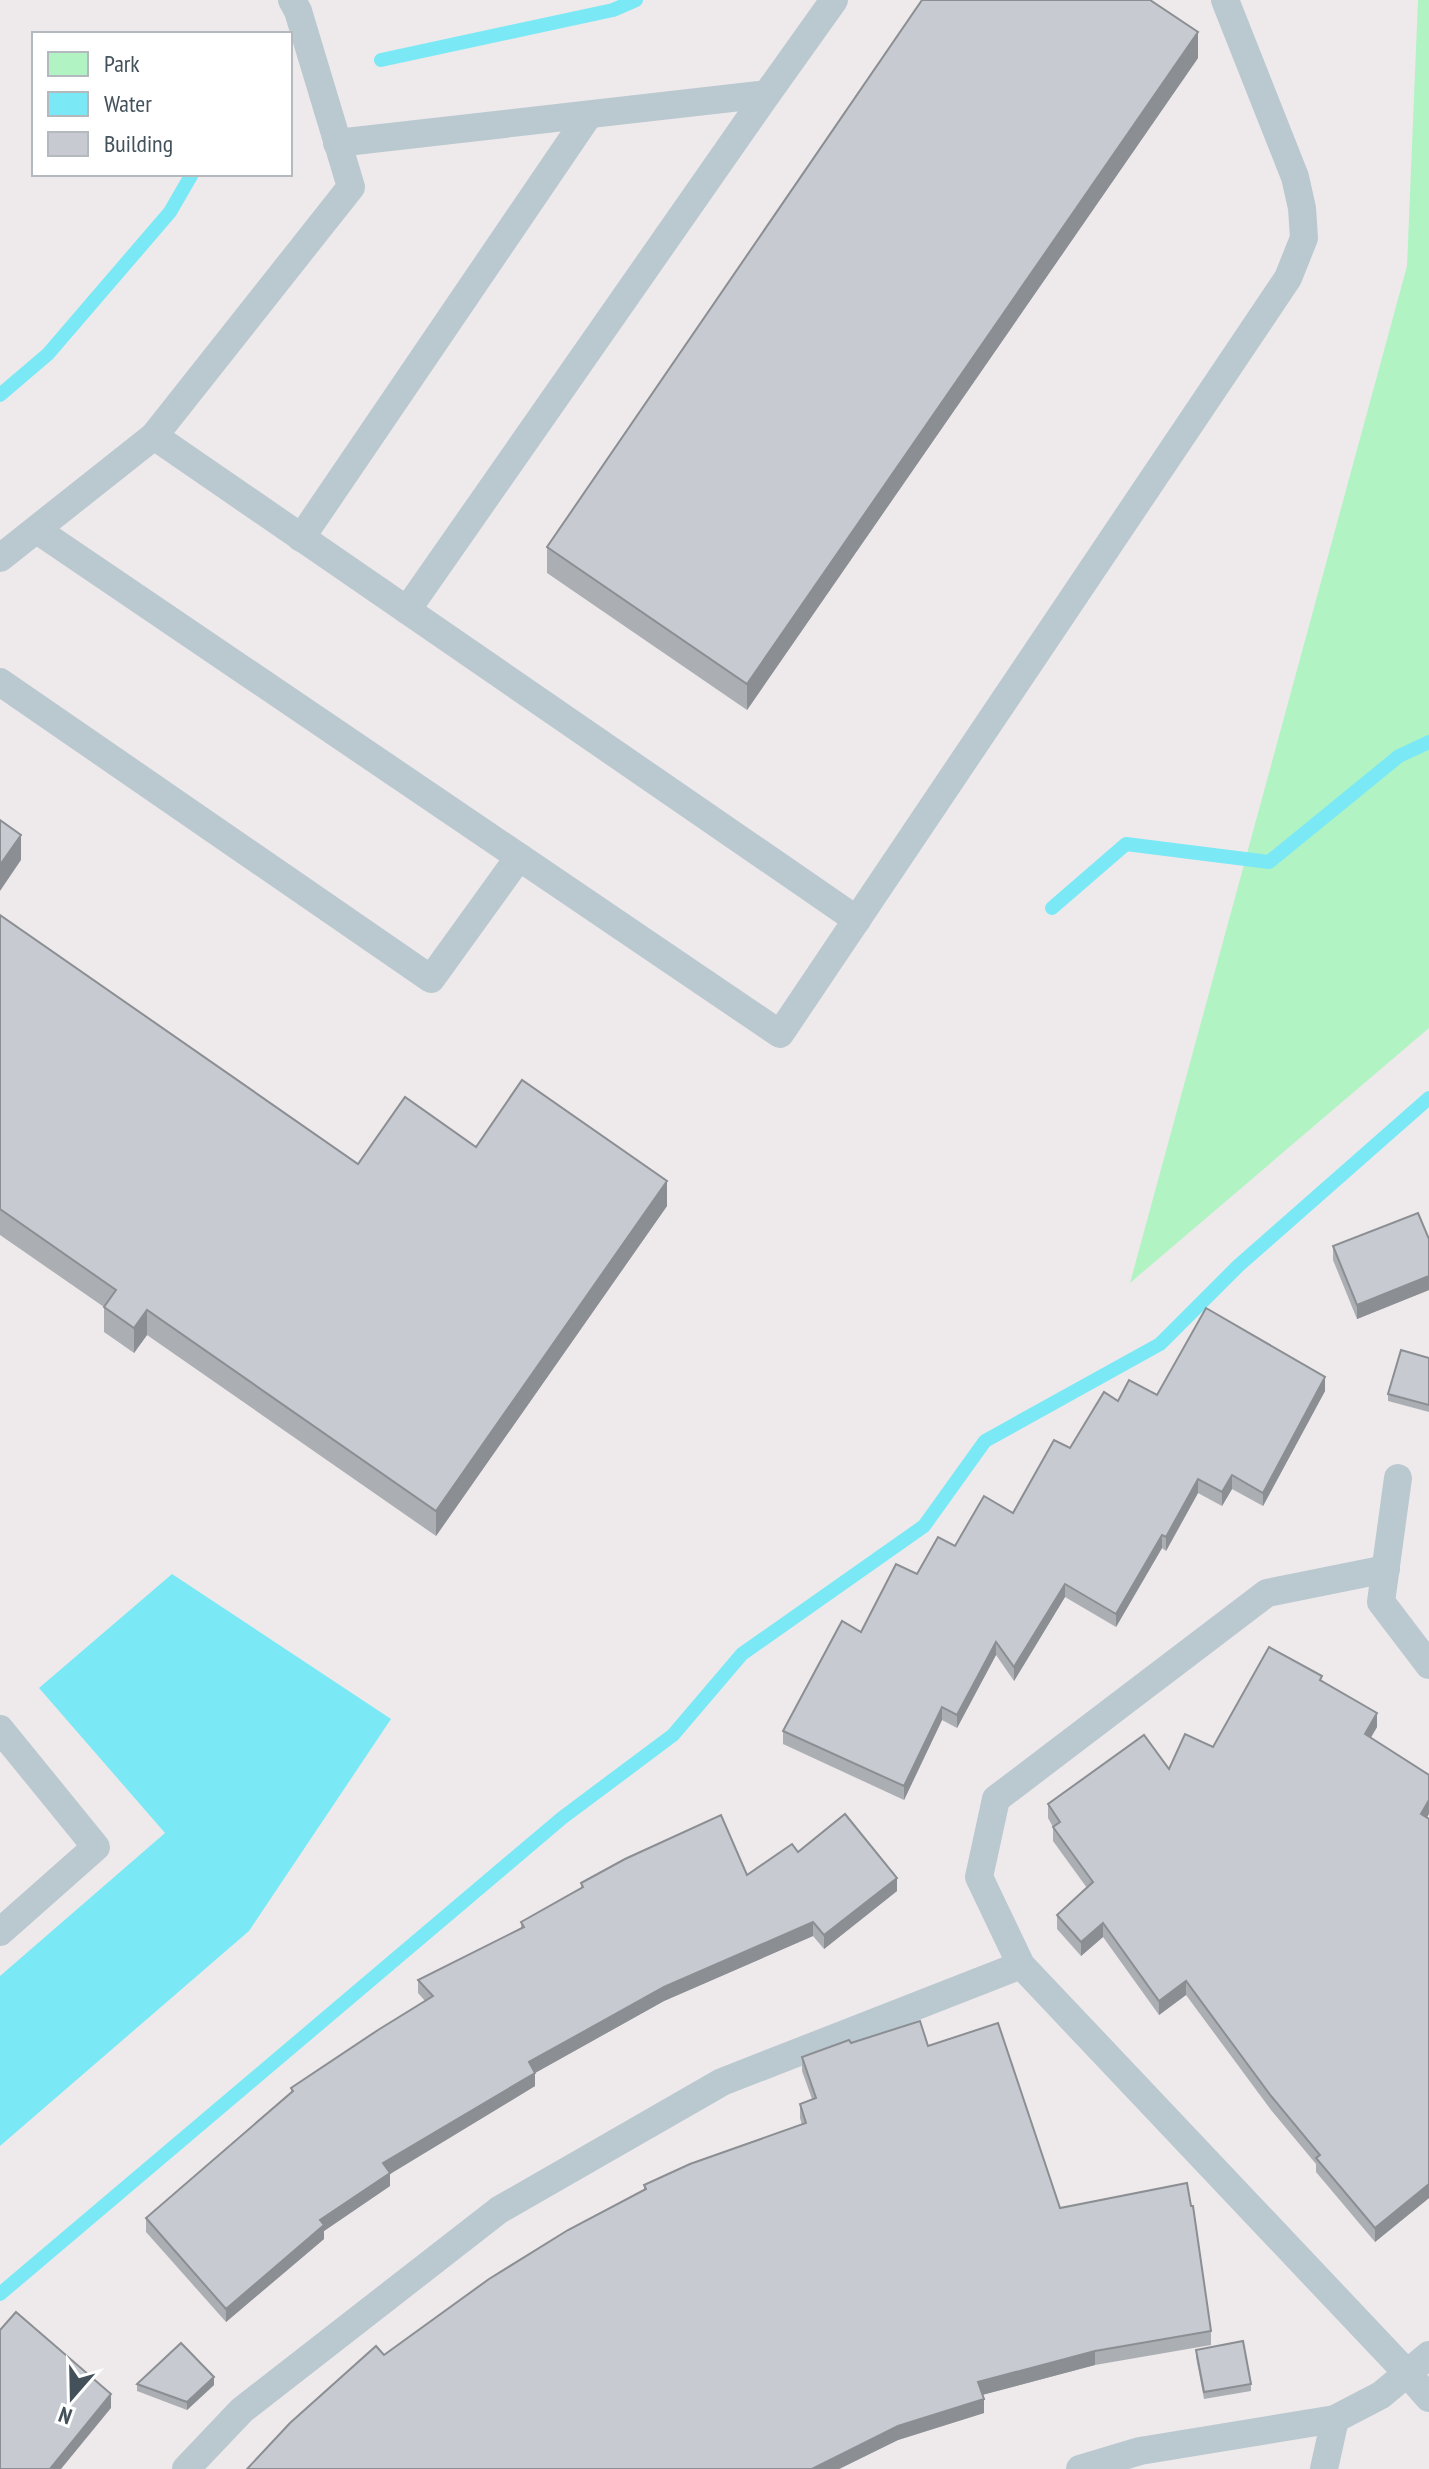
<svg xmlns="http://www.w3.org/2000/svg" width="1429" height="2469" viewBox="0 0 1429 2469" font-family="'PT Sans Narrow',sans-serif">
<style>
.green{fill:#b2f3c4}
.water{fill:#7ae9f5}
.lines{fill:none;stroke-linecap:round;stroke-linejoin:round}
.stream{stroke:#7ae9f5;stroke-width:14}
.service{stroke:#bac8d0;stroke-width:28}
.wall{fill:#abafb4}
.shaded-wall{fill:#8b8e92}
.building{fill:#c7cbd1;stroke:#8b8e92;stroke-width:2}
</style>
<rect width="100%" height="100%" fill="#eeeaeb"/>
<!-- green -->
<polygon class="green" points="1418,0 1429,0 1429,1028 1130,1283 1407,266"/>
<!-- water -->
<polygon class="water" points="172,1574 391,1719 249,1931 0,2146 0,1976 165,1833 39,1688"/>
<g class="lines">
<!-- stream -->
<g class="stream">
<polyline points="381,60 613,10 636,0"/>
<polyline points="0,395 48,354 170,212 192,174"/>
<polyline points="1052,908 1126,844 1269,862 1399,756 1429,742"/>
<polyline points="0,2294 562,1818 673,1735 742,1654 924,1526 985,1441 1160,1344 1238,1266 1429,1098"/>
</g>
<!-- service -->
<g class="service">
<polyline points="337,143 767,94 834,0"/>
<polyline points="154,436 857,920"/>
<polyline points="37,530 780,1034 1288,278 1304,238 1302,208 1295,177 1225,0"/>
<polyline points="301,538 588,116"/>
<polyline points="0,558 154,436 351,187 298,11 292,0"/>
<polyline points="407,610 767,94"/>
<polyline points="0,682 431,979 519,857"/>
<polyline points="1398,1478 1381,1602 1429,1665"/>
<polyline points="1386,1569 1267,1593 996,1799 979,1877 1021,1965 1407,2373 1429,2398"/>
<polyline points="0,1729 96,1847 0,1932"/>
<polyline points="186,2469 242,2410 499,2210 722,2082 1021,1965"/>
<polyline points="1080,2469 1140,2451 1335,2419 1381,2395 1429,2355"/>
<polyline points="1324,2469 1335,2419"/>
</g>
</g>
<!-- wall -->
<g class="wall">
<polygon points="1198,58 747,710 547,573 547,547"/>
<polygon points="0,915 358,1164 476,1147 667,1206 436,1536 147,1335 134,1353 104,1332 104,1307 0,1235"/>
<polygon points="1429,1239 1429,1290 1357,1319 1333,1260 1333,1246"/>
<polygon points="1429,1358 1429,1412 1388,1401 1388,1394"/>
<polygon points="1325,1391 1263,1506 1232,1489 1222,1506 1198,1493 1166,1551 1162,1548 1116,1627 1065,1597 1014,1681 996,1655 957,1728 942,1720 904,1800 783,1744 783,1731 861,1632 917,1574 955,1546 1013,1513 1070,1448 1118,1401 1157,1395"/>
<polygon points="1322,1681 1377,1727 1370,1738 1427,1818 1429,1819 1429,2198 1375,2242 1316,2172 1316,2164 1271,2110 1186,1995 1159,2015 1103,1937 1081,1956 1057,1929 1057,1915 1087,1888 1053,1841 1053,1827 1048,1818 1048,1804 1169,1769 1213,1747"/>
<polygon points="798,1852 897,1891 824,1949 813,1936 664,2001 535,2073 535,2086 390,2174 390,2186 324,2231 324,2239 226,2322 146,2232 146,2218 291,2092 291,2088 425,2001 418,1993 418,1980 521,1928 521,1922 581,1889 581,1883 747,1875"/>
<polygon points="851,2043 928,2046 1060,2208 1211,2331 1211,2345 1095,2365 982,2395 984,2413 898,2440 839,2469 247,2469 384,2355 644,2190 644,2185 802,2125 800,2118 800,2104 812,2099 802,2071 802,2057"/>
<polygon points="1196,2350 1251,2384 1251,2391 1204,2399 1196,2357"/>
<polygon points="137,2384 214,2385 187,2410 137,2391"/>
</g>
<!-- shaded-wall -->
<g class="shaded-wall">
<polygon points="1198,32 1198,58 747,710 747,684"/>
<polygon points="21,835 21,860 0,891 0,865"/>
<polygon points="667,1181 667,1206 436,1536 436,1511"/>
<polygon points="1429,1276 1429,1290 1357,1319 1357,1305"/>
<polygon points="147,1310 147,1335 134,1353 134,1328"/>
<polygon points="1325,1377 1325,1391 1263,1506 1263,1493"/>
<polygon points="1232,1475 1232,1489 1222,1506 1222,1492"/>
<polygon points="1198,1479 1198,1493 1166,1551 1166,1537"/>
<polygon points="1162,1535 1162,1548 1116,1627 1116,1614"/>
<polygon points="1065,1584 1065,1597 1014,1681 1014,1667"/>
<polygon points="996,1642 996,1655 957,1728 957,1715"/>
<polygon points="942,1707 942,1720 904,1800 904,1786"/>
<polygon points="1377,1713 1377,1727 1365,1748 1365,1734"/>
<polygon points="1429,1800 1429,1814 1421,1828 1421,1814"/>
<polygon points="897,1878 897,1891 824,1949 824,1935"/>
<polygon points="813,1922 813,1936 664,2001 535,2073 535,2086 390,2174 390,2186 324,2231 324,2239 226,2322 226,2309 320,2220 383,2163 529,2062 664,1987"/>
<polygon points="1103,1923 1103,1937 1081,1956 1081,1942"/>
<polygon points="1186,1981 1186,1995 1159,2015 1159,2001"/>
<polygon points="1429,2184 1429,2198 1375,2242 1375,2228"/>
<polygon points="1095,2351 1095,2365 978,2396 978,2382"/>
<polygon points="214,2377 214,2385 187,2410 187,2402"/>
<polygon points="111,2394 111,2408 61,2469 50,2469"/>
<polygon points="984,2399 984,2413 898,2440 839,2469 812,2469 898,2426"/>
</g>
<!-- building -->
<g class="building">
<polygon points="922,0 1150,0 1198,32 747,684 547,547"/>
<polygon points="0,820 21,835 0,865"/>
<polygon points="0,915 358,1164 405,1097 476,1147 522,1080 667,1181 436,1511 147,1310 134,1328 104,1307 116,1290 0,1209"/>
<polygon points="1418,1213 1429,1239 1429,1276 1357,1305 1333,1246"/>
<polygon points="1206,1308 1325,1377 1263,1493 1232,1475 1222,1492 1198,1479 1166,1537 1162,1535 1116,1614 1065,1584 1014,1667 996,1642 957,1715 942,1707 904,1786 783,1731 842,1621 861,1632 896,1564 917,1574 938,1537 955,1546 984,1496 1013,1513 1054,1440 1070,1448 1104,1392 1118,1401 1129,1380 1157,1395"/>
<polygon points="1401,1350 1429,1358 1429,1405 1388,1394"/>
<polygon points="1269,1647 1322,1676 1320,1680 1377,1713 1365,1734 1429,1775 1429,1800 1421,1814 1429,1819 1429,2184 1375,2228 1316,2158 1320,2155 1271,2096 1186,1981 1159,2001 1103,1923 1081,1942 1057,1915 1093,1882 1053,1827 1060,1822 1048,1804 1144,1735 1169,1769 1185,1734 1213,1747"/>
<polygon points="845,1814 897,1878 824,1935 813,1922 664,1987 529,2062 535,2073 383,2163 390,2173 320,2220 324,2225 226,2309 146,2218 293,2091 291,2088 378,2030 433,1996 418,1980 524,1927 521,1922 583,1887 581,1883 625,1859 721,1815 747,1875 792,1844 798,1852"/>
<polygon points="920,2021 928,2046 998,2023 1060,2208 1187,2183 1191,2206 1193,2206 1211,2331 1095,2351 978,2382 984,2399 898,2426 812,2469 247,2469 290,2423 376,2346 384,2355 489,2279 568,2230 646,2189 644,2185 690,2164 806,2123 800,2104 816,2098 802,2057 849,2040 851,2043"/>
<polygon points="16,2312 111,2394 50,2469 0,2469 0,2330"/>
<polygon points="1243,2341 1251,2384 1204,2392 1196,2350"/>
<polygon points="181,2343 214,2377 187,2402 137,2384"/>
</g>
<!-- legend -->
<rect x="32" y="32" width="260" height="144" fill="#ffffff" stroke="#b3b9bd" stroke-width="2"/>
<rect x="48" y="52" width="40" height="24" fill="#b2f3c4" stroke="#b3b9bd" stroke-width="2"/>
<text x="104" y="72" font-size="24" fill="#42515a">Park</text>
<rect x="48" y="92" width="40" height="24" fill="#7ae9f5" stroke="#b3b9bd" stroke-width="2"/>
<text x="104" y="112" font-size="24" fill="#42515a">Water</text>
<rect x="48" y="132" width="40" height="24" fill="#c7cbd1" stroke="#b3b9bd" stroke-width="2"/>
<text x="104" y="152" font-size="24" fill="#42515a">Building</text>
<!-- north arrow -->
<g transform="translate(72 2397) rotate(200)" stroke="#ffffff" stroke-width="6" paint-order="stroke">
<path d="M0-6L14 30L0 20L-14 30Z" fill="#42515a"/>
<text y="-12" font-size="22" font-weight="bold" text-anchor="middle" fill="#42515a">N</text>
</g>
</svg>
